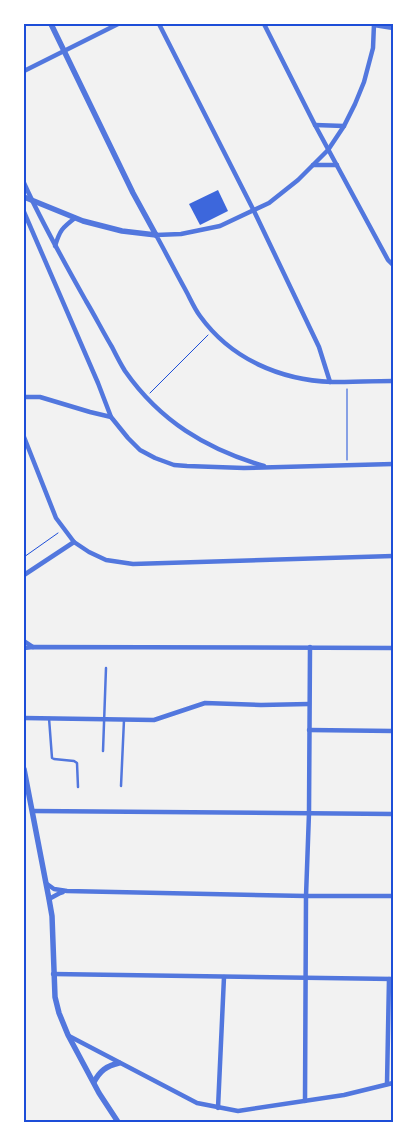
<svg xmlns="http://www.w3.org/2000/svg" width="417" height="1146" viewBox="0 0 417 1146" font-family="Quicksand,sans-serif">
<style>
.building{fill:#3d67dc}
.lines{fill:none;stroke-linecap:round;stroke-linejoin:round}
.path{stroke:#1d4ed8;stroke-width:1}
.service{stroke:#5277de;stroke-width:2.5}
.minor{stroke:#5277de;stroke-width:4.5}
.tertiary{stroke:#5277de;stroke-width:5.5}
.neatline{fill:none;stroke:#1d4ed8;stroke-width:2}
</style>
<rect width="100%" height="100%" fill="#f2f2f2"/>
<!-- building -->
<polygon class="building" points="218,190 228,211 200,225 189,204"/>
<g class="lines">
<!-- path -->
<g class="path">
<polyline points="150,393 208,335"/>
<polyline points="347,460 347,389"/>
<polyline points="24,557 58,533"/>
</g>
<!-- service -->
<g class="service">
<polyline points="49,718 52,758 54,759 74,761 77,763 78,787"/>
<polyline points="103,751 106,668"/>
<polyline points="121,786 124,720"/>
</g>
<!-- minor -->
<g class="minor">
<polyline points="159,24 254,211 319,347 330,382"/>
<polyline points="264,24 315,125 388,260 393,265"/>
<path d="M 374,24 L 373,48 L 364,82 L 355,104 L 344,126 L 328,150 L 298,180 L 269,203 L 220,226 L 181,234 L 156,235 C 166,253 175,271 185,289 C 190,298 194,308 200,316 C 231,359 280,380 332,382 C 352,382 373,381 393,381"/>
<polyline points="374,25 393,28"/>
<polyline points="24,71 118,24"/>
<polyline points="315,125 344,126"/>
<polyline points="313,165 337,165"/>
<path d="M 24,183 C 42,223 64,262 86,301 C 95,316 103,332 112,347 C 116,355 120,363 125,371 C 160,421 206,449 264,466"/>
<polyline points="24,212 98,383 111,417 128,438 140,450 155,458 174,465 187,466 244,468 393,464"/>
<path d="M 55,246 C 60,230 62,228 75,218"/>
<polyline points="24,397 40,397 90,412 111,417"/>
<polyline points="24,437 56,518 74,542 89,552 106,560 133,564 393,556"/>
<polyline points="24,575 74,542"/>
<polyline points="24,641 33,647"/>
<polyline points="24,648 33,647 393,648"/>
<polyline points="24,718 154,720 205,703 261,705 309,704"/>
<polyline points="309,730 393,731"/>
<polyline points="33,811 393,814"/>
<polyline points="47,884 54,889 67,891 306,896 393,896"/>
<polyline points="49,899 60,893 63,892"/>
<polyline points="53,974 393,979"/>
<polyline points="69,1036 197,1103 238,1111 344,1095 393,1083"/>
<polyline points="387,1084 389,979"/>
<polyline points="305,1101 306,896 309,813 310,647"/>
<polyline points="218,1108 224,977"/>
</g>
<!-- tertiary -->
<g class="tertiary">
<polyline points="51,24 133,193 156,235"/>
<polyline points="24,197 83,221 122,231 156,235"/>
<polyline points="24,769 49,899 52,916 55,997 59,1013 68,1035 99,1093 118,1122"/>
<path d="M 94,1082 C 100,1071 106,1066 119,1063"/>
</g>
</g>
<!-- border -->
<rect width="417" height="1146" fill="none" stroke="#ffffff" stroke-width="50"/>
<rect x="25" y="25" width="367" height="1096" class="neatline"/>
</svg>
